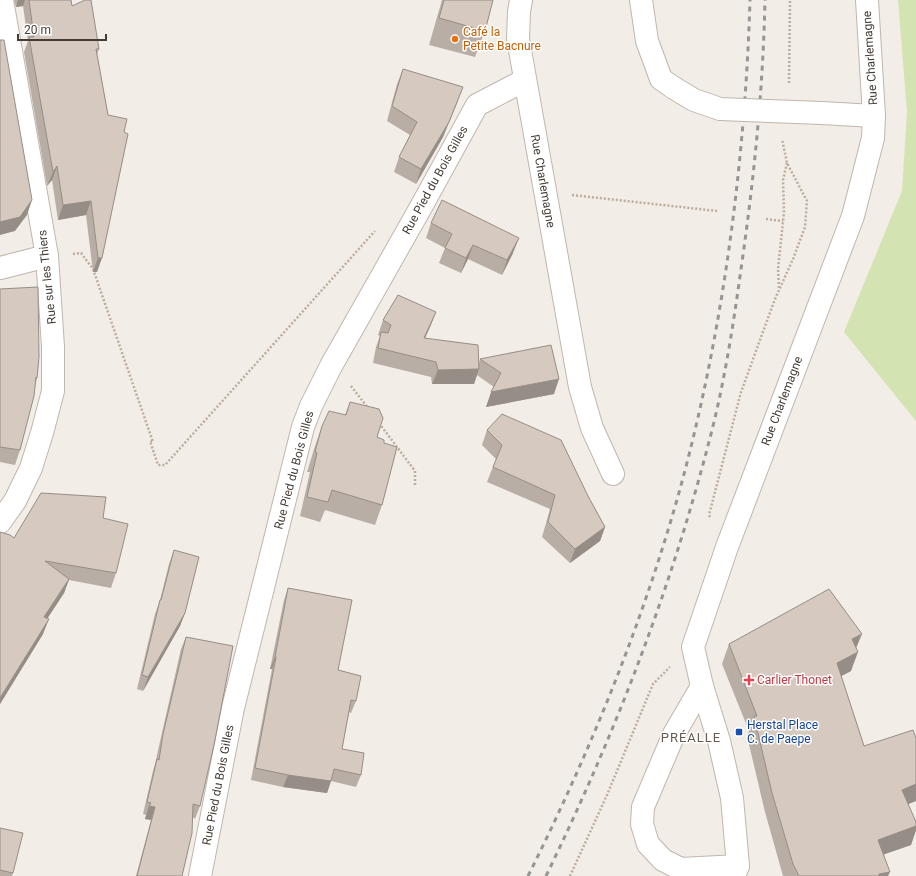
<svg xmlns="http://www.w3.org/2000/svg" width="916" height="876" viewBox="0 0 916 876" font-family="Roboto,sans-serif">
<style>
.green{fill:#d4e3b2}
.lines{fill:none;stroke-linecap:round;stroke-linejoin:round}
.minor-casing{stroke:#c0b6ad;stroke-width:24}
.path{stroke:#bdad9c;stroke-width:2.5;stroke-dasharray:2 2;stroke-linecap:butt}
.minor{stroke:#fff;stroke-width:22}
.rail{stroke:#959595;stroke-width:3;stroke-dasharray:5 5;stroke-linecap:butt}
.minor-bridge-casing{stroke:#c0b6ad;stroke-width:24;stroke-linecap:butt}
.minor-bridge{stroke:#fff;stroke-width:22}
.wall{fill:#b8aea5}
.shaded-wall{fill:#968d86}
.building{fill:#d6cac0;stroke:#968d86}
.food-dot{fill:#e8710a;stroke:#fff;stroke-width:1.5}
.health-dot{fill:#e0444e;stroke:#fff;stroke-width:1.5}
.transit-dot{fill:#1a4fb4;stroke:#fff;stroke-width:1.5}
.labels{text-anchor:middle;stroke-width:3;stroke-linejoin:round;paint-order:stroke}
.food-label{font-size:12px;fill:#c56008;stroke:#fff;text-anchor:start}
.street-label{font-size:12px;fill:#443d36;stroke:#fff}
.health-label{font-size:12px;fill:#be3a42;stroke:#fff;text-anchor:start}
.transit-label{font-size:12px;fill:#164399;stroke:#fff;text-anchor:start}
.neighbourhood-label{font-size:13px;letter-spacing:1px;fill:#66594e;stroke:#fff}
</style>
<rect width="100%" height="100%" fill="#f2ede6"/>
<!-- green -->
<polygon class="green" points="898,0 916,0 916,421 844,332 902,191 907,112"/>
<g class="lines">
<defs>
<g id="minor">
<polyline points="521,0 519,12 518,39 580,387 592,428 613,474"/>
<polyline points="641,0 647,41 661,79 674,88"/>
<polyline points="822,113 874,116"/>
<polyline points="0,268 47,256"/>
<polyline points="0,522 15,501 31,468 42,433 53,391 53,347 47,256 2,0"/>
<polyline points="702,686 674,734 643,807 642,824 648,844 663,860 681,869 738,866"/>
<polyline points="200,876 233,708 303,427 311,406 331,366 421,207 477,105 525,80"/>
<polyline points="734,876 738,866 732,798 719,741 702,686 693,647 727,547 853,216 873,138 874,116 867,0"/>
</g>
</defs>
<!-- minor casing -->
<use href="#minor" class="minor-casing"/>
<!-- path -->
<g class="path">
<polyline points="789,83 790,0"/>
<polyline points="572,195 717,211"/>
<polyline points="766,219 783,221"/>
<polyline points="73,254 81,253 93,269 153,442 150,441 158,465 165,465 375,231"/>
<polyline points="779,288 778,269 784,212 783,180 787,163"/>
<polyline points="351,386 368,408"/>
<polyline points="379,423 415,471 415,487"/>
<polyline points="710,517 709,515 741,392 775,299 793,259 805,227 807,201 787,163 782,139"/>
<polyline points="570,876 607,795 653,684 670,667"/>
</g>
<!-- minor -->
<use href="#minor" class="minor"/>
<!-- rail -->
<g class="rail">
<path d="M 528,876 C 590,752 643,622 680,489 C 723,332 745,163 750,0"/>
<path d="M 546,876 C 617,730 675,579 714,422 C 726,372 734,320 741,269 C 754,179 763,90 765,0"/>
</g>
<defs>
<polyline id="minor-bridge" points="674,88 694,100 720,109 822,113"/>
</defs>
<!-- minor-bridge casing -->
<use href="#minor-bridge" class="minor-bridge-casing"/>
<!-- minor-bridge -->
<use href="#minor-bridge" class="minor-bridge"/>
</g>
<!-- wall -->
<g class="wall">
<polygon points="14,0 71,0 72,6 99,49 97,54 108,115 124,132 97,272 93,272 86,215 58,220 52,180 47,186 24,52 28,41 23,6 16,7"/>
<polygon points="442,0 493,0 485,31 475,57 429,45"/>
<polygon points="403,69 458,101 443,137 416,184 394,172 399,157 410,135 387,121 397,84"/>
<polygon points="431,223 513,253 502,275 468,259 461,273 439,263 445,248 426,238"/>
<polygon points="0,289 37,378 36,382 20,450 15,465 0,462"/>
<polygon points="436,312 430,327 425,338 479,363 480,359 554,394 486,407 494,387 477,375 474,384 432,384 431,377 373,363 376,347 380,336 378,335 383,320"/>
<polygon points="350,402 377,437 382,505 375,525 325,510 320,522 300,516 310,472 307,472 315,446 322,426 345,415"/>
<polygon points="487,430 588,496 605,527 600,541 570,563 542,537 550,509 487,482 496,459 482,445"/>
<polygon points="103,518 116,573 111,588 69,580 64,593 47,619 43,634 0,704 0,532 14,538"/>
<polygon points="174,550 185,613 180,626 143,691 137,689 155,614 160,600 169,564"/>
<polygon points="288,588 356,701 351,713 349,712 342,749 361,775 356,787 331,781 327,793 283,787 251,780 272,669 270,669 284,600"/>
<polygon points="186,637 200,806 195,819 193,817 182,876 136,876 151,820 145,819 146,815 143,814 153,771 155,764 159,746 181,649"/>
<polygon points="729,644 856,648 851,671 841,676 864,746 916,738 916,801 908,804 916,822 916,830 911,845 884,854 888,876 783,876 765,812 747,736 749,731 722,664"/>
<polygon points="0,828 13,873 12,876 0,876"/>
</g>
<!-- shaded-wall -->
<g class="shaded-wall">
<polygon points="18,0 25,0 23,6 16,7"/>
<polygon points="463,87 443,137 416,184 421,169"/>
<polygon points="57,166 52,180 47,186 53,172"/>
<polygon points="32,200 27,215 15,231 0,235 0,222"/>
<polygon points="91,201 86,215 58,220 63,205"/>
<polygon points="519,238 513,253 502,275 507,260"/>
<polygon points="473,245 468,259 461,273 466,258"/>
<polygon points="98,258 102,258 97,272 93,272"/>
<polygon points="436,312 430,327 418,353 424,338"/>
<polygon points="479,369 474,384 432,384 438,370"/>
<polygon points="559,379 554,394 486,407 491,392"/>
<polygon points="605,527 600,541 570,563 575,549"/>
<polygon points="69,579 64,593 39,631 44,617"/>
<polygon points="185,613 180,626 143,691 148,677"/>
<polygon points="49,619 43,634 0,704 0,698"/>
<polygon points="862,634 854,653 852,639"/>
<polygon points="858,652 851,671 830,682 837,663"/>
<polygon points="275,657 276,657 272,669 270,669"/>
<polygon points="288,775 331,781 327,793 283,787"/>
<polygon points="916,784 916,801 895,809 902,790"/>
<polygon points="149,806 155,807 151,820 145,819"/>
<polygon points="916,826 916,830 911,845 871,859 878,840"/>
<polygon points="890,872 888,876 878,876 879,874"/>
</g>
<!-- building -->
<g class="building">
<polygon points="29,0 71,0 72,6 85,0 91,0 99,49 96,49 108,115 127,119 124,132 128,134 102,258 98,258 91,201 63,205 57,166 53,172 29,37 34,37"/>
<polygon points="444,0 493,0 485,31 439,18"/>
<polygon points="0,40 4,40 32,200 20,217 0,222"/>
<polygon points="403,69 463,87 449,122 421,169 399,157 417,122 392,106"/>
<polygon points="442,200 519,238 507,260 473,245 466,258 445,248 452,234 431,223"/>
<polygon points="38,287 39,357 37,378 36,377 34,396 20,450 0,447 0,289"/>
<polygon points="398,295 436,312 424,338 478,345 479,369 438,370 436,362 378,348 381,332 388,333 391,325 383,320"/>
<polygon points="551,345 559,379 491,392 501,373 480,359"/>
<polygon points="350,402 379,409 383,418 377,437 384,440 384,443 397,447 382,505 332,490 328,502 307,497 317,453 315,452 322,426 329,411 346,415"/>
<polygon points="502,414 561,440 588,496 605,527 575,549 548,522 555,495 493,467 502,445 487,430"/>
<polygon points="41,493 106,497 103,518 128,524 116,573 45,561 69,579 44,617 49,619 0,698 0,532 10,535 14,538"/>
<polygon points="174,550 199,557 185,613 148,677 142,675 160,600 161,600"/>
<polygon points="288,588 352,600 338,670 361,676 356,701 351,700 342,749 364,753 361,775 334,769 331,781 288,775 255,768 276,657 275,657"/>
<polygon points="829,589 862,634 852,639 858,652 837,663 864,746 913,730 916,738 916,784 902,790 916,822 916,826 878,840 890,872 879,874 879,876 799,876 793,864 772,793 754,716 757,716 729,644"/>
<polygon points="186,637 233,646 214,745 200,806 193,804 192,833 182,876 137,876 155,807 149,806 151,803 147,802 157,759 159,760 163,734"/>
<polygon points="0,828 23,833 13,873 0,870"/>
</g>
<!-- markers -->
<circle class="food-dot" cx="455" cy="39" r="4"/>
<path class="health-dot" d="M747 674h4v4h4v4h-4v4h-4v-4h-4v-4h4z"/>
<rect class="transit-dot" x="735" y="728" width="8" height="8" rx="2"/>
<g class="labels">
<!-- food labels -->
<g class="food-label">
<text x="463" y="36">Café la<tspan x="463" dy="14">Petite Bacnure</tspan></text>
</g>
<!-- street labels -->
<g class="street-label">
<text transform="translate(870 58) rotate(-94)" y="4">Rue Charlemagne</text>
<text transform="translate(435 180) rotate(-61)" y="4">Rue Pied du Bois Gilles</text>
<text transform="translate(543 181) rotate(80)" y="4">Rue Charlemagne</text>
<text transform="translate(47 277) rotate(-96)" y="4">Rue sur les Thiers</text>
<text transform="translate(782 401) rotate(-69)" y="4">Rue Charlemagne</text>
<text transform="translate(294 470) rotate(-75)" y="4">Rue Pied du Bois Gilles</text>
<text transform="translate(218 785) rotate(-79)" y="4">Rue Pied du Bois Gilles</text>
</g>
<!-- health labels -->
<g class="health-label">
<text x="757" y="684">Carlier Thonet</text>
</g>
<!-- transit labels -->
<g class="transit-label">
<text x="747" y="729">Herstal Place<tspan x="747" dy="14">C. de Paepe</tspan></text>
</g>
<!-- neighbourhood labels -->
<g class="neighbourhood-label">
<text x="691" y="742">PRÉALLE</text>
</g>
</g>
<!-- scale -->
<path d="M18 34v6h88v-6" fill="none" stroke="#443d36" stroke-width="2"/>
<text x="24" y="34" font-size="12" fill="#443d36" stroke="#ffffff" stroke-width="3" paint-order="stroke">20 m</text>
</svg>
